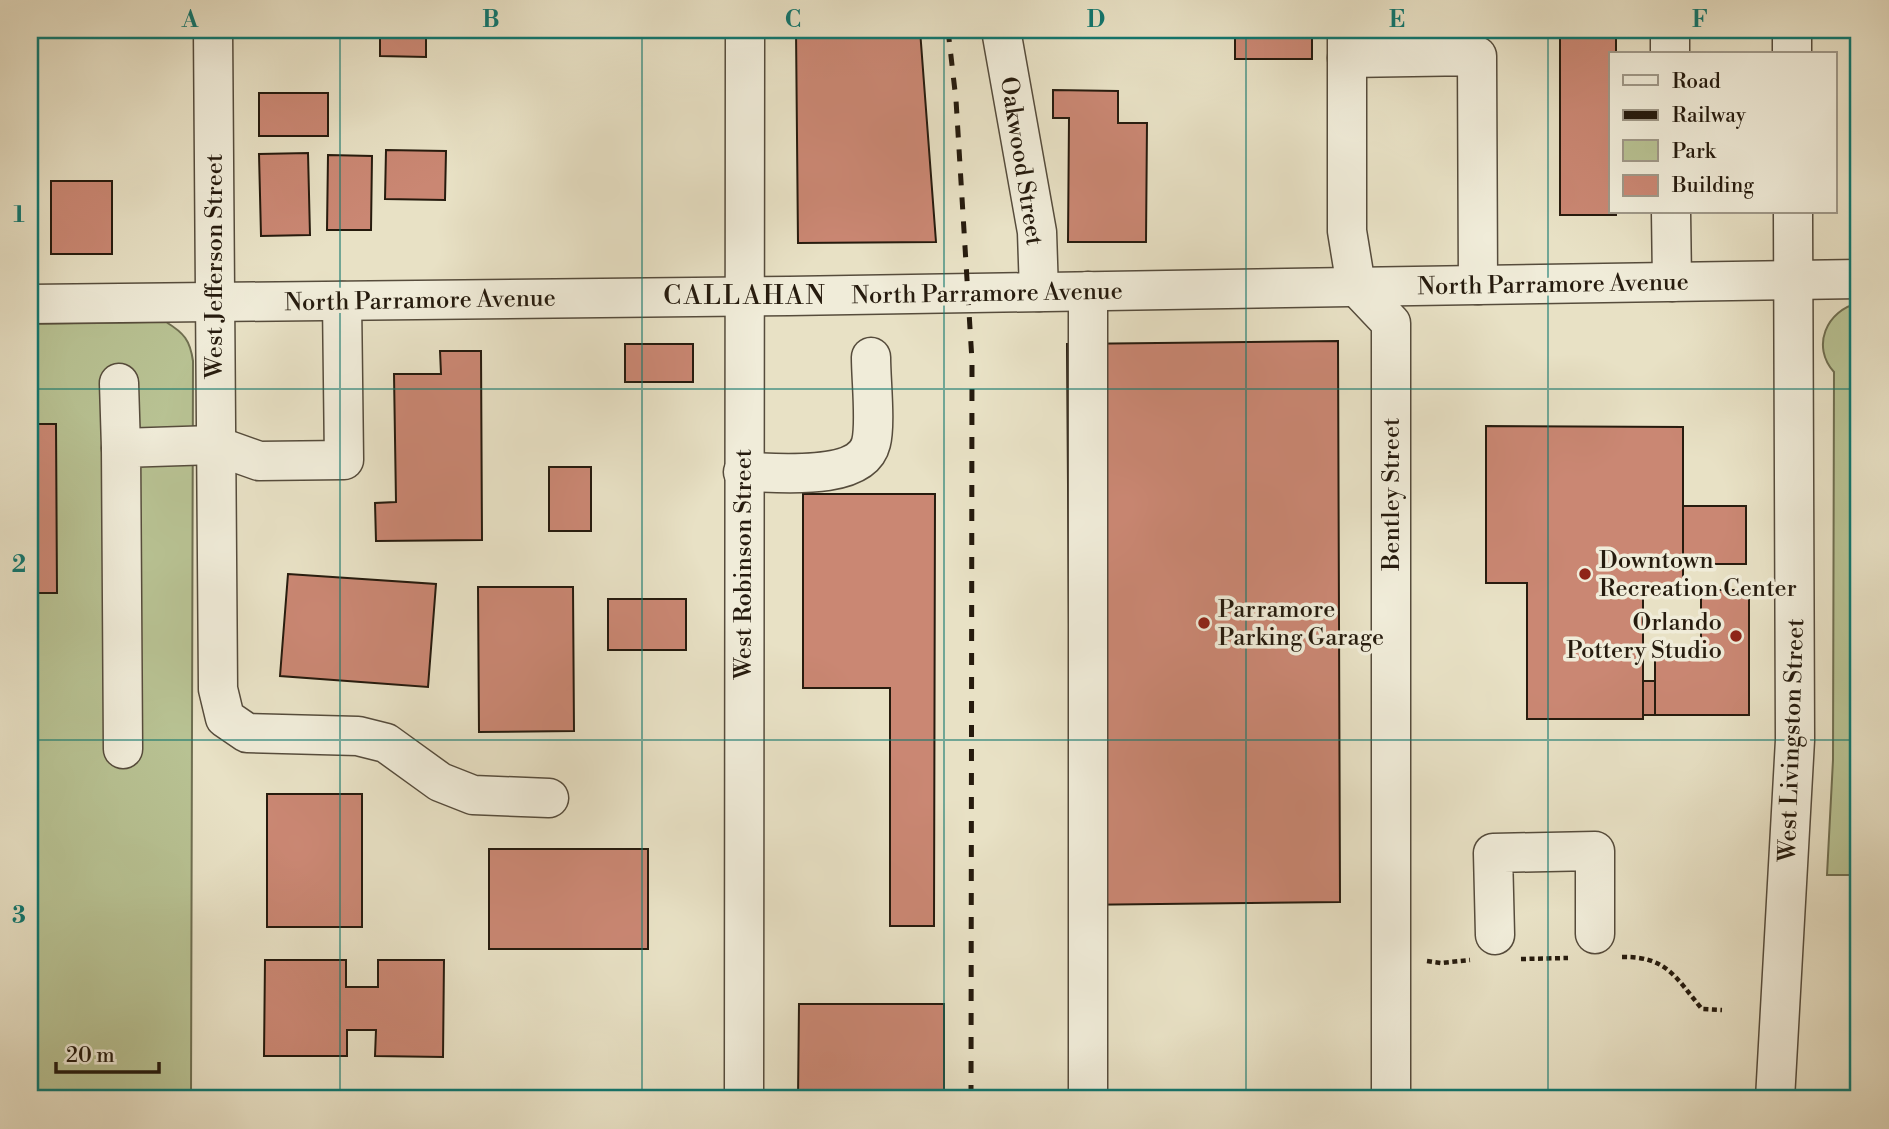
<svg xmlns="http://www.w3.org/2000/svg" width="1889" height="1129" viewBox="0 0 1889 1129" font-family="'Libre Bodoni',serif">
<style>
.green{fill:#b8c293;stroke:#6f6e50;stroke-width:2}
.building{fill:#ca8773;stroke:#261b0e;stroke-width:2}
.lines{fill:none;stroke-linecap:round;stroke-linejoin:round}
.minor-casing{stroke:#564c3c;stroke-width:41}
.path{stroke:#261b0e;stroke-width:4.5;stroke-dasharray:5 3.5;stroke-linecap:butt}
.minor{stroke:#f0ecd9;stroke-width:38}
.rail{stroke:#261b0e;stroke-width:5;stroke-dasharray:12 12;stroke-linecap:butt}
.grid{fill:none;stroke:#0f766e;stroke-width:2;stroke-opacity:0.55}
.poi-dot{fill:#8f2418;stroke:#f0ecd9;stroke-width:2.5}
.labels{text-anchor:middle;stroke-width:7;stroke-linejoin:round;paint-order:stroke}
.street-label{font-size:24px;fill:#261b0e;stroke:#f0ecd9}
.poi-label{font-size:24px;fill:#261b0e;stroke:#f0ecd9;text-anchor:start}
.neighbourhood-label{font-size:26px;letter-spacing:2px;fill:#261b0e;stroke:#f0ecd9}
.neatline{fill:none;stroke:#0f766e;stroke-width:2.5}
.grid-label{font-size:23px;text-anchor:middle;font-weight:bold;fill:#0f766e}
</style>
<rect width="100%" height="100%" fill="#e8e1c5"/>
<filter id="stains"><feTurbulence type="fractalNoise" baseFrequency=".00286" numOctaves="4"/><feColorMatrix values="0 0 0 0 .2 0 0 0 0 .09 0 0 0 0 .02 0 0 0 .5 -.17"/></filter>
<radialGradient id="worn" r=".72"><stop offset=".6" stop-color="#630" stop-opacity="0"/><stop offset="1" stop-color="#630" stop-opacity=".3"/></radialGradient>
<!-- green -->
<g class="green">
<path d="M 1859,303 L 1859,875 L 1827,875 L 1833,760 L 1834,372 C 1811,347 1826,310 1859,303 Z"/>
<path d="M 166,322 C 184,333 190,340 193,361 L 191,1099 L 30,1099 L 30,324 Z"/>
</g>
<!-- building -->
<g class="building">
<polygon points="380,30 426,30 426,57 380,56"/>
<polygon points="796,30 920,30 936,242 798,243"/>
<rect x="1235" y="30" width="77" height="29"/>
<polygon points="1560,30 1616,30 1616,54 1611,54 1611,212 1616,212 1616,215 1560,215"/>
<polygon points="1053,90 1118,91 1118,123 1147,123 1146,242 1068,242 1069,118 1053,118"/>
<rect x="259" y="93" width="69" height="43"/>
<rect x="30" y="142" width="8" height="95"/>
<polygon points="386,150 446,151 445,200 385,199"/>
<polygon points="308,153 310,235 261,236 259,154"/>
<polygon points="328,155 372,156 371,230 327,230"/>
<rect x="51" y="181" width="61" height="73"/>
<polygon points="1338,341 1340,902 1071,905 1067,344"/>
<rect x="625" y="344" width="68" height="38"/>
<polygon points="440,351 481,351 482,540 376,541 375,503 396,502 394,374 441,374"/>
<polygon points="30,424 56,424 57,593 30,593"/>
<polygon points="1486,426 1683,427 1683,585 1643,585 1643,719 1527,719 1527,583 1486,583"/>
<rect x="549" y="467" width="42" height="64"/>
<polygon points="803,494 935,494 934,926 890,926 890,688 803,688"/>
<rect x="1683" y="506" width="63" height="58"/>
<polygon points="288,574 436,584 428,687 280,676"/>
<polygon points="478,587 573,587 574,731 479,732"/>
<polygon points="1701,590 1749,590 1749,715 1655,715 1655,658 1701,658"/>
<rect x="608" y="599" width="78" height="51"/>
<rect x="1643" y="681" width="12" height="34"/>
<rect x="267" y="794" width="95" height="133"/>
<rect x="489" y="849" width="159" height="100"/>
<polygon points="265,960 346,960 346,987 378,987 378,960 444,960 443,1057 375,1056 376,1030 347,1030 347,1056 264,1056"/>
<polygon points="799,1004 944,1004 944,1099 798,1099"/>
</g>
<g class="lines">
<defs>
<g id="minor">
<polyline points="213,30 218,689 225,718 247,733 358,736 386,743 440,782 473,795 549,798"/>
<polyline points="1001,30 1037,232 1039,292"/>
<polyline points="1347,30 1347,231 1356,286 1391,323 1391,1099"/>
<polyline points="1792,30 1792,54"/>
<polyline points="1670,54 1670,31"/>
<polyline points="1347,58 1477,56 1478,285"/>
<polyline points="1671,212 1672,282"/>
<polyline points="1088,291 1088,1099"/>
<polyline points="30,304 789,296 1859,279"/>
<polyline points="119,383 121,448"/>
<path d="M 743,472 C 775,472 861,483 871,443 C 876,424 871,380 871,357"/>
<polyline points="123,749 121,448 214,445 259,461 344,460 342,301"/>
<polyline points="1495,935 1493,853 1595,851 1595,934"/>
<polyline points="744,1099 745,30"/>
<polyline points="1775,1099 1795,740 1793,212"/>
</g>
</defs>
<!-- minor casing -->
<use href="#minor" class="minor-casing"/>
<!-- path -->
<g class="path">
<path d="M 1622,957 C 1667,956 1676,978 1702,1009 L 1722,1010"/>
<polyline points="1521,959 1568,958"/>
<polyline points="1427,961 1441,963 1470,960"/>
</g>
<!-- minor -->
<use href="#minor" class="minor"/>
<!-- rail -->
<polyline class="rail" points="948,30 956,100 972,361 971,1099"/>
</g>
<!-- grid -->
<path class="grid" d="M 340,30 L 340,1099M 642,30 L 642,1099M 944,30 L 944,1099M 1246,30 L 1246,1099M 1548,30 L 1548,1099M 30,389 L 1859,389M 30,740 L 1859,740"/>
<!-- markers -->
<g class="poi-dot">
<circle cx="1585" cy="574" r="7"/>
<circle cx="1204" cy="623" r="7"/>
<circle cx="1736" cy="636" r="7"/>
</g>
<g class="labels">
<!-- street labels -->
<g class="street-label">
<text transform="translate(1022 161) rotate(81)" y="8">Oakwood Street</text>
<text transform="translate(214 266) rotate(-90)" y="8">West Jefferson Street</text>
<text transform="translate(1553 284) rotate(-1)" y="8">North Parramore Avenue</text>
<text transform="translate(987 293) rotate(-1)" y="8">North Parramore Avenue</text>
<text transform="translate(420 300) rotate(-1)" y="8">North Parramore Avenue</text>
<text transform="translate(1391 494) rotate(-90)" y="8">Bentley Street</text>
<text transform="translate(743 564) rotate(-90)" y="8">West Robinson Street</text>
<text transform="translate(1791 740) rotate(-88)" y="8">West Livingston Street</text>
</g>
<!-- poi labels -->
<g class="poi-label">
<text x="1599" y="568">Downtown<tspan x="1599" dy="28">Recreation Center</tspan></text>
<text x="1218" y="617">Parramore<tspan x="1218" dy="28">Parking Garage</tspan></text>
<text x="1722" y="630" text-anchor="end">Orlando<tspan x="1722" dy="28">Pottery Studio</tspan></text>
</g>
<!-- neighbourhood labels -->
<g class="neighbourhood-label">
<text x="745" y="304">CALLAHAN</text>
</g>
</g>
<!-- margin -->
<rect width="1889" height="1129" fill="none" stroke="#e8e1c5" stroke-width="77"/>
<!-- legend -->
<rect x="1609" y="52" width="228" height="161" fill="#f0ecd9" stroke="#9f9888" stroke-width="2"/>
<rect x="1623" y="75" width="35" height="10" fill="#f0ecd9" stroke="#9f9888" stroke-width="2"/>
<text x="1672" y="88" font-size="21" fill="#261b0e">Road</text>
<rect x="1623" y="110" width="35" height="10" fill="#261b0e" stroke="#9f9888" stroke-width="2"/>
<text x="1672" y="122" font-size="21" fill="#261b0e">Railway</text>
<rect x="1623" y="140" width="35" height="21" fill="#b8c293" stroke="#9f9888" stroke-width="2"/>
<text x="1672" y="158" font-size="21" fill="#261b0e">Park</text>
<rect x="1623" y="175" width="35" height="21" fill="#ca8773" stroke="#9f9888" stroke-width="2"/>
<text x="1672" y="192" font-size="21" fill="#261b0e">Building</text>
<!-- scale -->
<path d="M56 1062v10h103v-10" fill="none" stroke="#261b0e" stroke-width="3.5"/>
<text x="66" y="1062" font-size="21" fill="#261b0e" stroke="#f0ecd9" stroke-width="5" paint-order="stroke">20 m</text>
<rect x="38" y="38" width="1812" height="1052" class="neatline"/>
<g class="grid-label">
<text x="190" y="27">A</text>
<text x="491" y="27">B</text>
<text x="793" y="27">C</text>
<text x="1096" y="27">D</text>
<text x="1397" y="27">E</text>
<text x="1700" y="27">F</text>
<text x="19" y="222">1</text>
<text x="19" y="572">2</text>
<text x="19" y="923">3</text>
</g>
<rect width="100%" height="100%" filter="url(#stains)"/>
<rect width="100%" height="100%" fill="url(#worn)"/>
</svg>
